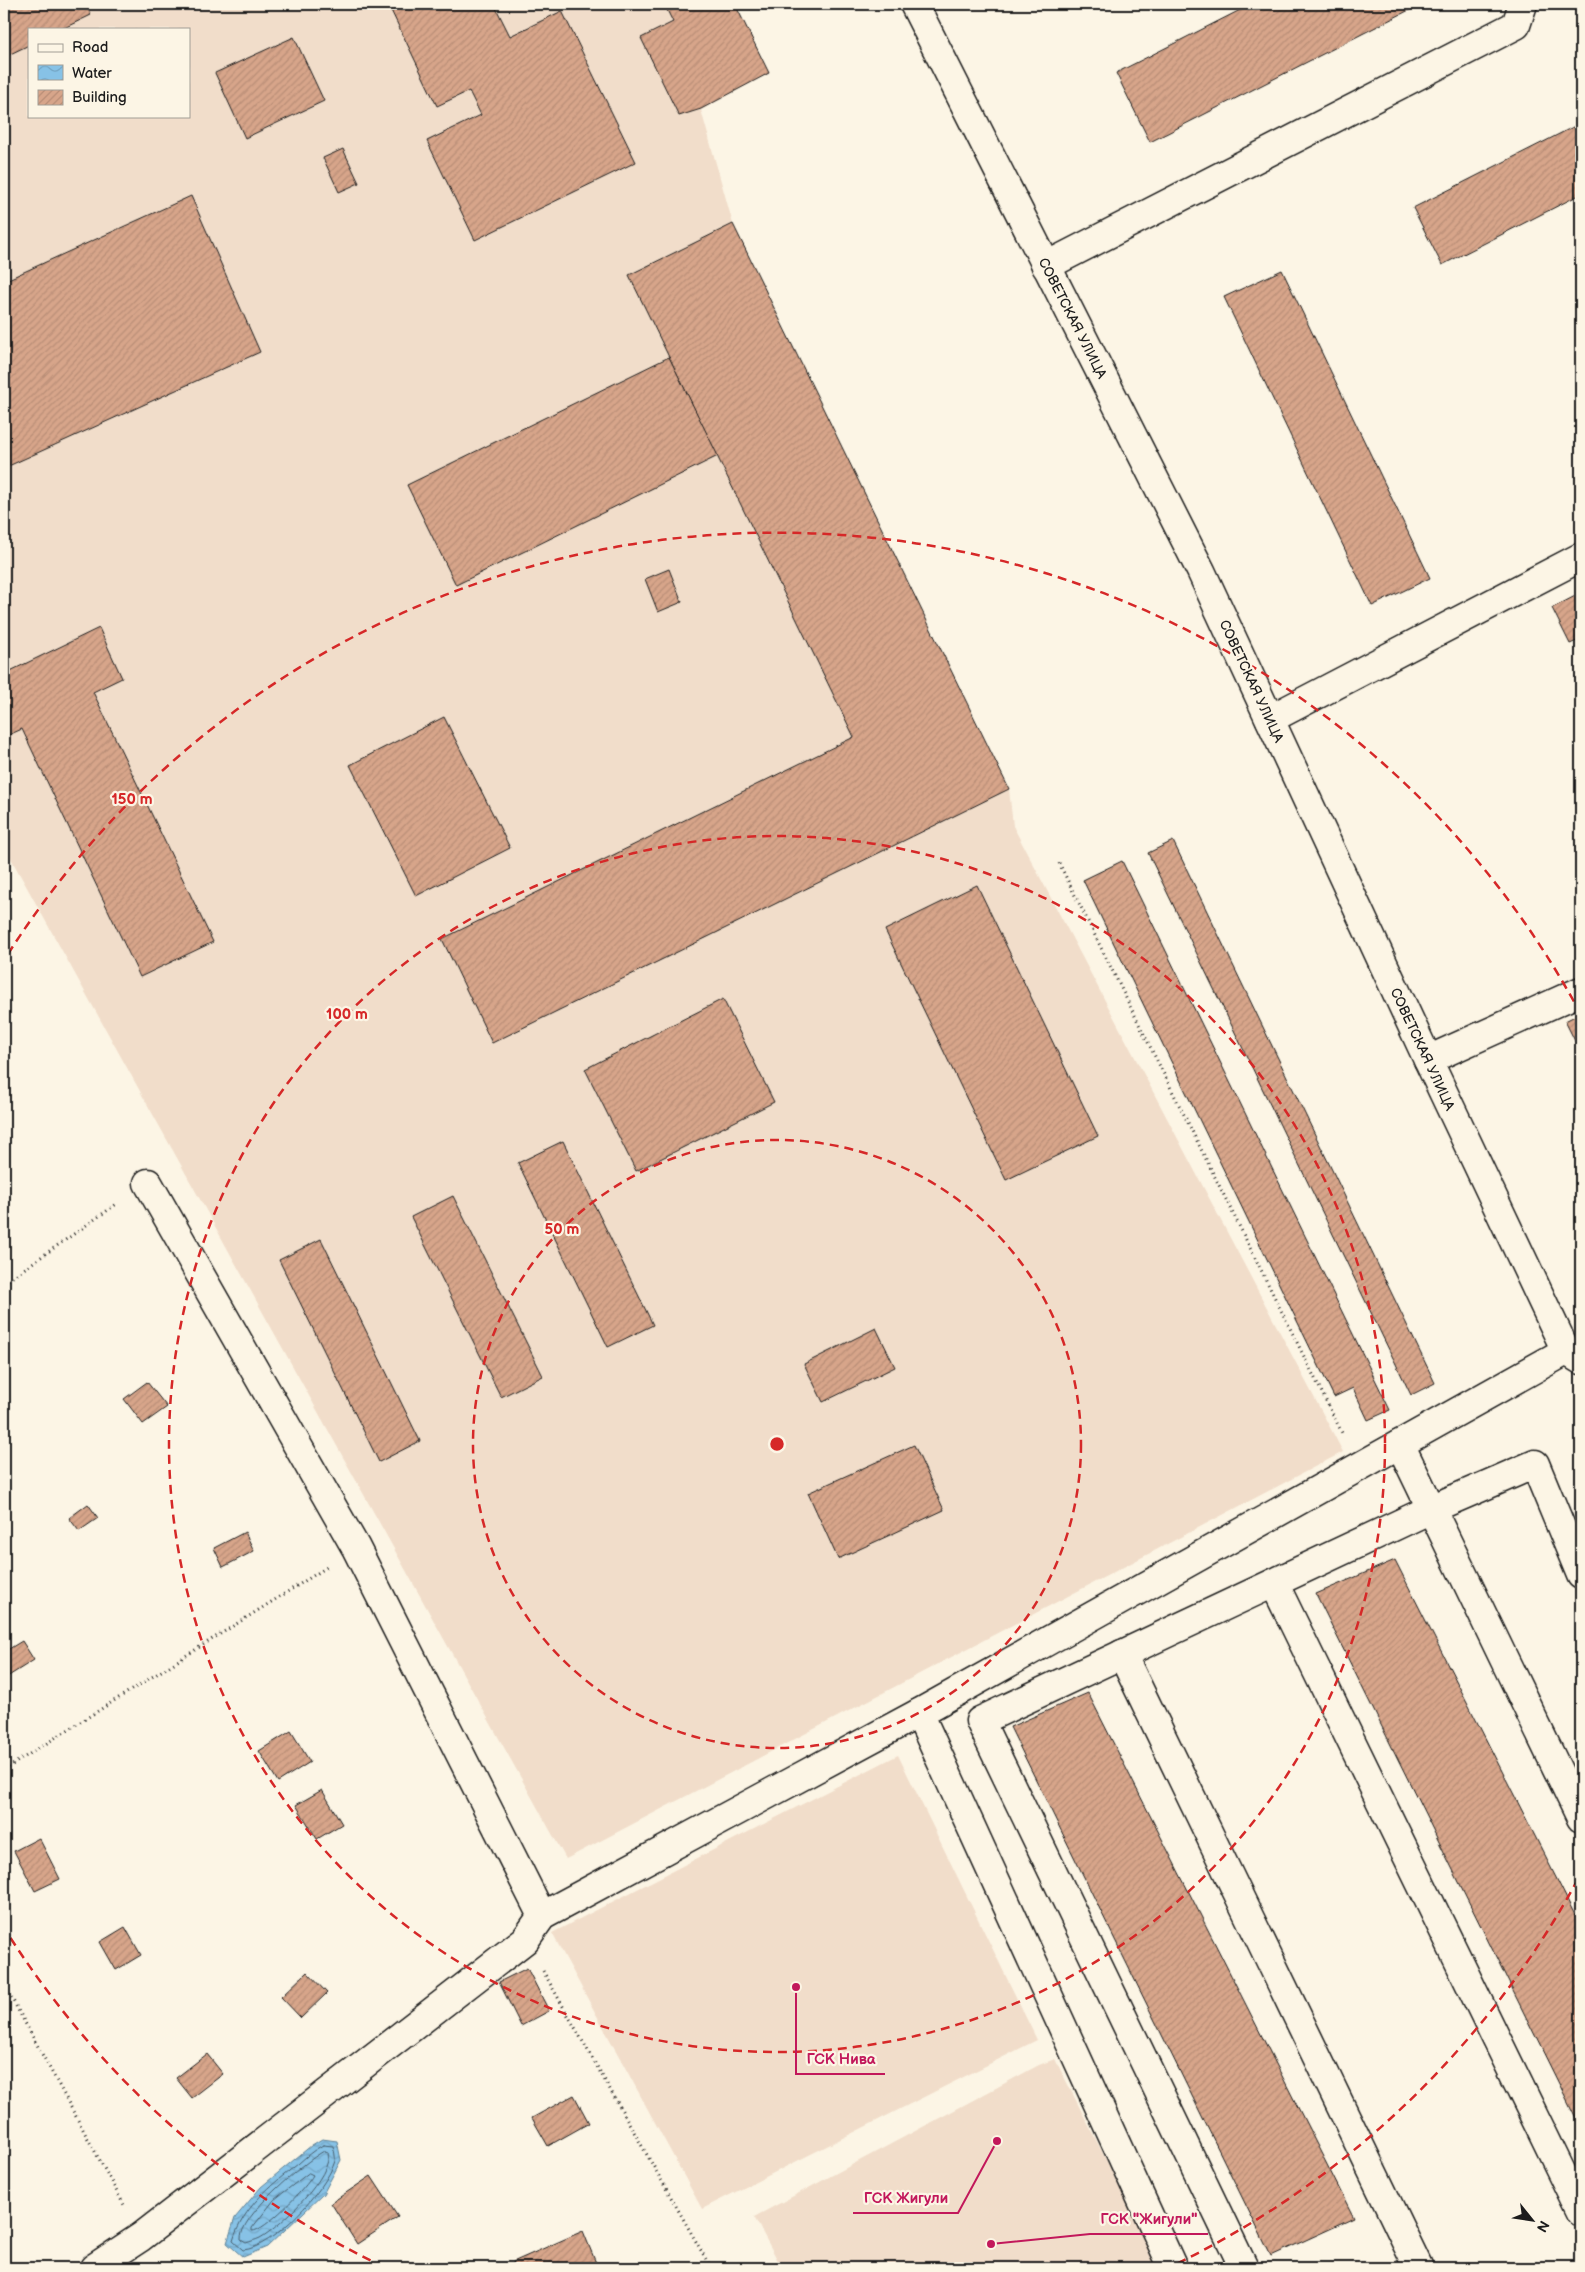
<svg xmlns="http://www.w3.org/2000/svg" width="1585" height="2272" viewBox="0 0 1585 2272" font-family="'Balsamiq Sans',sans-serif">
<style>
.built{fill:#f1ddca;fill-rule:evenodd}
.water{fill:url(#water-waves);stroke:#5c8095}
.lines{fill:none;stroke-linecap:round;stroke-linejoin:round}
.shore{stroke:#475e6d;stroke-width:1}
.building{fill:url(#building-hatch);stroke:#1c1c1c}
.minor-casing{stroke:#1c1c1c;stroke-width:31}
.path{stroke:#1c1c1c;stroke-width:3;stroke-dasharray:1 4;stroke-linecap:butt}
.minor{stroke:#fcf5e5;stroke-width:28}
.ring{fill:none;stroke:#d62828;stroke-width:2.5;stroke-dasharray:9 6}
.labels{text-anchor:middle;stroke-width:4.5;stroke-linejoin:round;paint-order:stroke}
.street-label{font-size:14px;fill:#1c1c1c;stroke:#fcf5e5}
.centre{fill:#d62828;stroke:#fcf5e5;stroke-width:2.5}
.ring-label{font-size:15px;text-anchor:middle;font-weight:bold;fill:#d62828;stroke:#fcf5e5;stroke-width:4.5;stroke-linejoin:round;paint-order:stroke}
.leader{fill:none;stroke:#c2185b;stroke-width:2}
.callout-dot{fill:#c2185b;stroke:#fcf5e5;stroke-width:2}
.callout-label{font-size:15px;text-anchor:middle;font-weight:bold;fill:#c2185b;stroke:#fcf5e5;stroke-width:4.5;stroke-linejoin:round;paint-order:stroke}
</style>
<defs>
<pattern id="water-waves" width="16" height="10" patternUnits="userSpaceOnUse" patternTransform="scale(1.25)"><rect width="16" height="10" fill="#87c2e6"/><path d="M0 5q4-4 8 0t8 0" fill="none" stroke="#74a6c5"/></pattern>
<pattern id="building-hatch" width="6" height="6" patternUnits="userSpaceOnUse" patternTransform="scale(1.25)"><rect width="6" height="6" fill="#d7a58a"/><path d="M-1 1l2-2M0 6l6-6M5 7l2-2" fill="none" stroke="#b88d76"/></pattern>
</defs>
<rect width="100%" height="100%" fill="#fcf5e5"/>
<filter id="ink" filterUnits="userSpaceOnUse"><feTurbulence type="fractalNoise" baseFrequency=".02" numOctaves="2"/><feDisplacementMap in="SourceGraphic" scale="10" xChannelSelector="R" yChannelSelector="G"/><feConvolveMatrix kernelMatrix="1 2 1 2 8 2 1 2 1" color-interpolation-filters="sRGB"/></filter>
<g filter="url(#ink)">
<!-- built -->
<g class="built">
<path d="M 4,4 L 735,4 L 769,73 L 701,110 L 733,224 L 1009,789 L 1013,826 L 1343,1452 L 566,1859 L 4,846 ZM 29,29 L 189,29 L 189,116 L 29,116 Z"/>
<polygon points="898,1755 1037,2040 702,2209 552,1933"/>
<polygon points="1055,2059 1161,2268 782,2268 754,2217 1039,2065"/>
</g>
<!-- water -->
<polygon class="water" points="322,2139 337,2141 341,2160 323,2194 267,2247 243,2257 227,2243 235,2218 261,2187 312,2145"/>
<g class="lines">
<!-- shore -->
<g class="shore">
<path d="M 323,2145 L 333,2146 C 334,2151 336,2157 335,2161 C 326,2190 273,2248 243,2250 L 233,2241 C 243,2207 271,2185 298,2164 C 306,2157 313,2150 323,2145 Z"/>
<path d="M 324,2151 L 328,2152 C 334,2175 280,2227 260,2238 C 256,2240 251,2241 246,2243 L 241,2240 C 238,2217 304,2162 324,2151 Z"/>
<path d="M 309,2173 L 313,2175 C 307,2187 264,2232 252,2231 L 252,2228 L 274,2200 Z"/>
</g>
</g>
<!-- building -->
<g class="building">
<polygon points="4,4 85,4 91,15 62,29 29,29 29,45 4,57"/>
<polygon points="388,4 494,4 510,36 562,11 636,162 475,240 427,141 481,115 469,91 437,106"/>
<polygon points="664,4 735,4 769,73 701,109 679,116 641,38 673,22"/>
<polygon points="1252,4 1421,4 1150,142 1116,73"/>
<polygon points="294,37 324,101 245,138 215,73"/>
<polygon points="1581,123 1581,194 1442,265 1413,208"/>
<polygon points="343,149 359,183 339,192 323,158"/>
<polygon points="191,196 260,352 4,468 4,281"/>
<polygon points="733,224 1009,789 492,1043 442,939 854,737 629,275"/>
<polygon points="1282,270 1430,578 1372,606 1224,297"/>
<polygon points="669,357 718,456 456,585 407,485"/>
<polygon points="669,569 682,602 658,612 645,579"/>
<polygon points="1581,593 1581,639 1570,644 1552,608"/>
<polygon points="99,628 122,678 93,692 213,942 140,977 22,729 4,737 4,674"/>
<polygon points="444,717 510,848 416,896 350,765"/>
<polygon points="1173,841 1435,1383 1411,1395 1148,853"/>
<polygon points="1122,861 1390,1410 1368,1420 1353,1388 1334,1397 1083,880"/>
<polygon points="977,885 1098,1136 1006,1180 885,930"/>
<polygon points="723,999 774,1102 636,1171 585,1069"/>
<polygon points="1581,1013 1581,1053 1565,1021"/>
<polygon points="563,1141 653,1325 608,1347 518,1163"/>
<polygon points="453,1196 543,1376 501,1397 411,1217"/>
<polygon points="321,1239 420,1441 379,1462 279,1260"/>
<polygon points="876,1328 895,1367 823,1402 804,1364"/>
<polygon points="147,1382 167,1407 143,1424 124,1399"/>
<polygon points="914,1445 944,1510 838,1559 808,1493"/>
<polygon points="88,1504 98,1518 79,1531 69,1518"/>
<polygon points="245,1532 254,1551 223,1567 214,1548"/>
<polygon points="1395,1560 1581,1927 1581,2120 1578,2122 1316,1594"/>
<polygon points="22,1641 34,1660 7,1677 4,1672 4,1652"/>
<polygon points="1088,1693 1354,2218 1271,2256 1010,1727"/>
<polygon points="291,1731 310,1762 278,1782 259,1751"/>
<polygon points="322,1790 342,1824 317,1839 296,1805"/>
<polygon points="39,1838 60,1879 35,1891 14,1851"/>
<polygon points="125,1927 141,1955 116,1970 100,1942"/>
<polygon points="527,1968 549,2011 521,2026 499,1982"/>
<polygon points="307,1972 327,1993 301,2018 281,1997"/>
<polygon points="207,2054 223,2074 192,2098 176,2078"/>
<polygon points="574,2095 589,2123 548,2146 532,2118"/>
<polygon points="371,2176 398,2217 357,2244 331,2203"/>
<polygon points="583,2231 598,2268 516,2268 513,2262"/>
</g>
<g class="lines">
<defs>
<g id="minor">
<polyline points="914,4 1201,571 1428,1060 1566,1351 1581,1360"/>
<polyline points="1046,266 1516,25 1523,4"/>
<polyline points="1270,719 1581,557"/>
<polyline points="1428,1060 1581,991"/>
<polyline points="148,1183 356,1548 542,1916"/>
<polyline points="1400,1444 1581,1818"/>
<polyline points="1274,1583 1581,2212"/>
<polyline points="1122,1654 1419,2268"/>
<polyline points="919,1713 1173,2268"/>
<polyline points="94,2268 141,2237 525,1940 542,1916 919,1713 1566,1351"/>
<polyline points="1244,2268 980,1721 1431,1509 1535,1464 1581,1575"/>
</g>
</defs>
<!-- minor casing -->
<use href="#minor" class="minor-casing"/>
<!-- path -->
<g class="path">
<polyline points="1059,863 1343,1435"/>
<polyline points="4,1283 118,1203"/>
<polyline points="4,1770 327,1567"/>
<polyline points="543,1971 711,2268"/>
<polyline points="4,1984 124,2205"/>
</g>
<!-- minor -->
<use href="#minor" class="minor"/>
</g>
</g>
<!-- distance rings -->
<g class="ring">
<circle cx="777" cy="1444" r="304"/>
<circle cx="777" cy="1444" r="608"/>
<path d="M1578 1879A912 912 0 0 1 1170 2267M384 2267A912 912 0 0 1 8 1934M8 954A912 912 0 0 1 1578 1009"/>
</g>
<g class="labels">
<!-- street labels -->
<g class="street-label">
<text transform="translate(1073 318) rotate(63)" y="5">СОВЕТСКАЯ УЛИЦА</text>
<text transform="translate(1252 681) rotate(65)" y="5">СОВЕТСКАЯ УЛИЦА</text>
<text transform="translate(1423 1049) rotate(65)" y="5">СОВЕТСКАЯ УЛИЦА</text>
</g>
</g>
<circle cx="777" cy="1444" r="8" class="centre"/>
<g class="ring-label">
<text x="132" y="804">150 m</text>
<text x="347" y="1019">100 m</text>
<text x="562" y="1234">50 m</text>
</g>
<!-- callouts -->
<path class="leader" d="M796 1987L796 2074H885M997 2141L958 2213H853M991 2244L1090 2234H1208"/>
<g class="callout-dot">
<circle cx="796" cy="1987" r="5"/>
<circle cx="997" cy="2141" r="5"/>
<circle cx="991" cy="2244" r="5"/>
</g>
<g class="callout-label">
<text x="841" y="2064">ГСК Нива</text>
<text x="906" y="2203">ГСК Жигули</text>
<text x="1149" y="2224">ГСК "Жигули"</text>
</g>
<!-- margin -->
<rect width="1585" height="2272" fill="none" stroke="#fcf5e5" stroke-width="20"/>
<rect x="10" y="10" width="1565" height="2252" fill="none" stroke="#1c1c1c" stroke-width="2" filter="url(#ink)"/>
<!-- legend -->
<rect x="28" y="28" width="162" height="90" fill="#fcf5e5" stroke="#a29e95"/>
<rect x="38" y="44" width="25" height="8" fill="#fcf5e5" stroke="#a29e95"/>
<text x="72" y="52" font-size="15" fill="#1c1c1c">Road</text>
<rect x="38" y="65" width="25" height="15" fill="url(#water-waves)" stroke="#a29e95"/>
<text x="72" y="78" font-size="15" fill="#1c1c1c">Water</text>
<rect x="38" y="90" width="25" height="15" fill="url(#building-hatch)" stroke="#a29e95"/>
<text x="72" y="102" font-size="15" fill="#1c1c1c">Building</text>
<!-- north arrow -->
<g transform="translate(1532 2220) rotate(120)" stroke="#fcf5e5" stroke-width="4" paint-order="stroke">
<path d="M0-4L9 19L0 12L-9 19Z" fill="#1c1c1c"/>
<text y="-8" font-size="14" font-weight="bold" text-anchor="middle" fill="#1c1c1c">N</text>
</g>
</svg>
